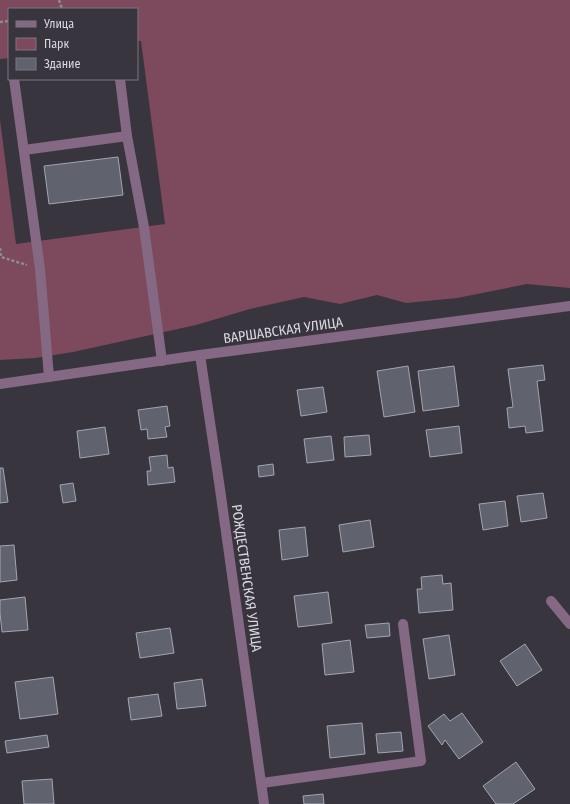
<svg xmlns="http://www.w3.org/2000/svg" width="570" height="804" viewBox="0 0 570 804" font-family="'Fira Sans Condensed',sans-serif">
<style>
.green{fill:#7d495c}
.building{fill:#60636e;stroke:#a2a5b2}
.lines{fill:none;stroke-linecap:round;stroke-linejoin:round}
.path{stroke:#8e8b93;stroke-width:2.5;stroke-dasharray:3 2;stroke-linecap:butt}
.minor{stroke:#856883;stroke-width:10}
.labels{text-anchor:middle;stroke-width:3.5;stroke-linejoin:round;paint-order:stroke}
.street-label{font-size:14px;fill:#dbd9e0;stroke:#39353f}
</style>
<rect width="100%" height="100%" fill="#39353f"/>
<!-- green -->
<polygon class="green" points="0,0 570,0 570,288 527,284 457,298 406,303 377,295 340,304 304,297 250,309 196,325 73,352 35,358 0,360 0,120 16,244 165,224 141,41 137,41 137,9 9,9 9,58 0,59"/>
<!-- building -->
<g class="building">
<polygon points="118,157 123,195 49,204 44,166"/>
<polygon points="543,365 545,380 537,381 543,431 526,433 525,426 509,428 507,408 513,407 508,369"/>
<polygon points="408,366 415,412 384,417 377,371"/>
<polygon points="454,366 459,406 423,411 418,371"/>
<polygon points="323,387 327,412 301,416 297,390"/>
<polygon points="167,406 170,426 165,427 167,437 148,439 147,429 141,430 138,410"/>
<polygon points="459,426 462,453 430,457 426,430"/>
<polygon points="105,427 109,454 80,458 77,431"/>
<polygon points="369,435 371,455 345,457 344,437"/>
<polygon points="331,436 334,460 307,463 304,439"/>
<polygon points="167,455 168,468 173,467 175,482 148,485 147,471 151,471 149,457"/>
<polygon points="273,464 274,475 259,477 258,466"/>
<polygon points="0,468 3,468 8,502 0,503"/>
<polygon points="73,483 76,501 63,503 60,485"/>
<polygon points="543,493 547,518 521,522 517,496"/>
<polygon points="505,501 508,526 483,530 479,504"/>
<polygon points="370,520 374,547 343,552 339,525"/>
<polygon points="305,527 308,556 282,560 279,530"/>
<polygon points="14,545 17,580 0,582 0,546"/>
<polygon points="442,575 443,584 451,583 453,610 419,613 417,589 422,589 421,577"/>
<polygon points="328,592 332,623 298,627 294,596"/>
<polygon points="25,597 28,630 2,632 0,613 0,600"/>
<polygon points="389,623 390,636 367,638 365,625"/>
<polygon points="170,628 174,653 140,658 136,633"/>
<polygon points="449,635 455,675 429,679 423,639"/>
<polygon points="350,640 354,672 325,675 322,644"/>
<polygon points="525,644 542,670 517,686 500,661"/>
<polygon points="53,677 58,714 20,719 15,682"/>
<polygon points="202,679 206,706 177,709 174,683"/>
<polygon points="158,694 162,716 131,720 128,698"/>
<polygon points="462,713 483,742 459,759 445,740 442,745 428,726 444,714 450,721"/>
<polygon points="362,723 365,754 330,758 327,726"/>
<polygon points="401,732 403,751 378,753 376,734"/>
<polygon points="47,735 49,747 7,753 5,741"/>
<polygon points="516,762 535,789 513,804 496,804 483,786"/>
<polygon points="52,779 54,804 24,804 22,781"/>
<polygon points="323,794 324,804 304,804 303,796"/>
</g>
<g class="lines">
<!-- path -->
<g class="path">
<polyline points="59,0 62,9"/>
<polyline points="0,22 9,21"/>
<polyline points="0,248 1,257 27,265"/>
</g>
<!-- minor -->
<g class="minor">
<polyline points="14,79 40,269 49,377"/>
<polyline points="120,79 127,136 144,227 162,361"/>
<polyline points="24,150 127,136"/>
<polyline points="200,355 220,489 264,804"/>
<polyline points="0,384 200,355 570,306"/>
<polyline points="551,601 570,624"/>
<polyline points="262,783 421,761 403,624"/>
</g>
</g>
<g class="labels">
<!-- street labels -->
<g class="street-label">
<text transform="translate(283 330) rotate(-8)" y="5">ВАРШАВСКАЯ УЛИЦА</text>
<text transform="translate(247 578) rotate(82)" y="5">РОЖДЕСТВЕНСКАЯ УЛИЦА</text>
</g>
</g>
<!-- legend -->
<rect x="8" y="8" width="130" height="72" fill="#39353f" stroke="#7a777f"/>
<rect x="16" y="21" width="20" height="6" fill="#856883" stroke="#7a777f"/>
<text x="44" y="28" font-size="12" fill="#dbd9e0">Улица</text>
<rect x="16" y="38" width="20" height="12" fill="#7d495c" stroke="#7a777f"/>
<text x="44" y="48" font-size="12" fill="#dbd9e0">Парк</text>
<rect x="16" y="58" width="20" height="12" fill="#60636e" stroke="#7a777f"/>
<text x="44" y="68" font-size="12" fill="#dbd9e0">Здание</text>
</svg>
